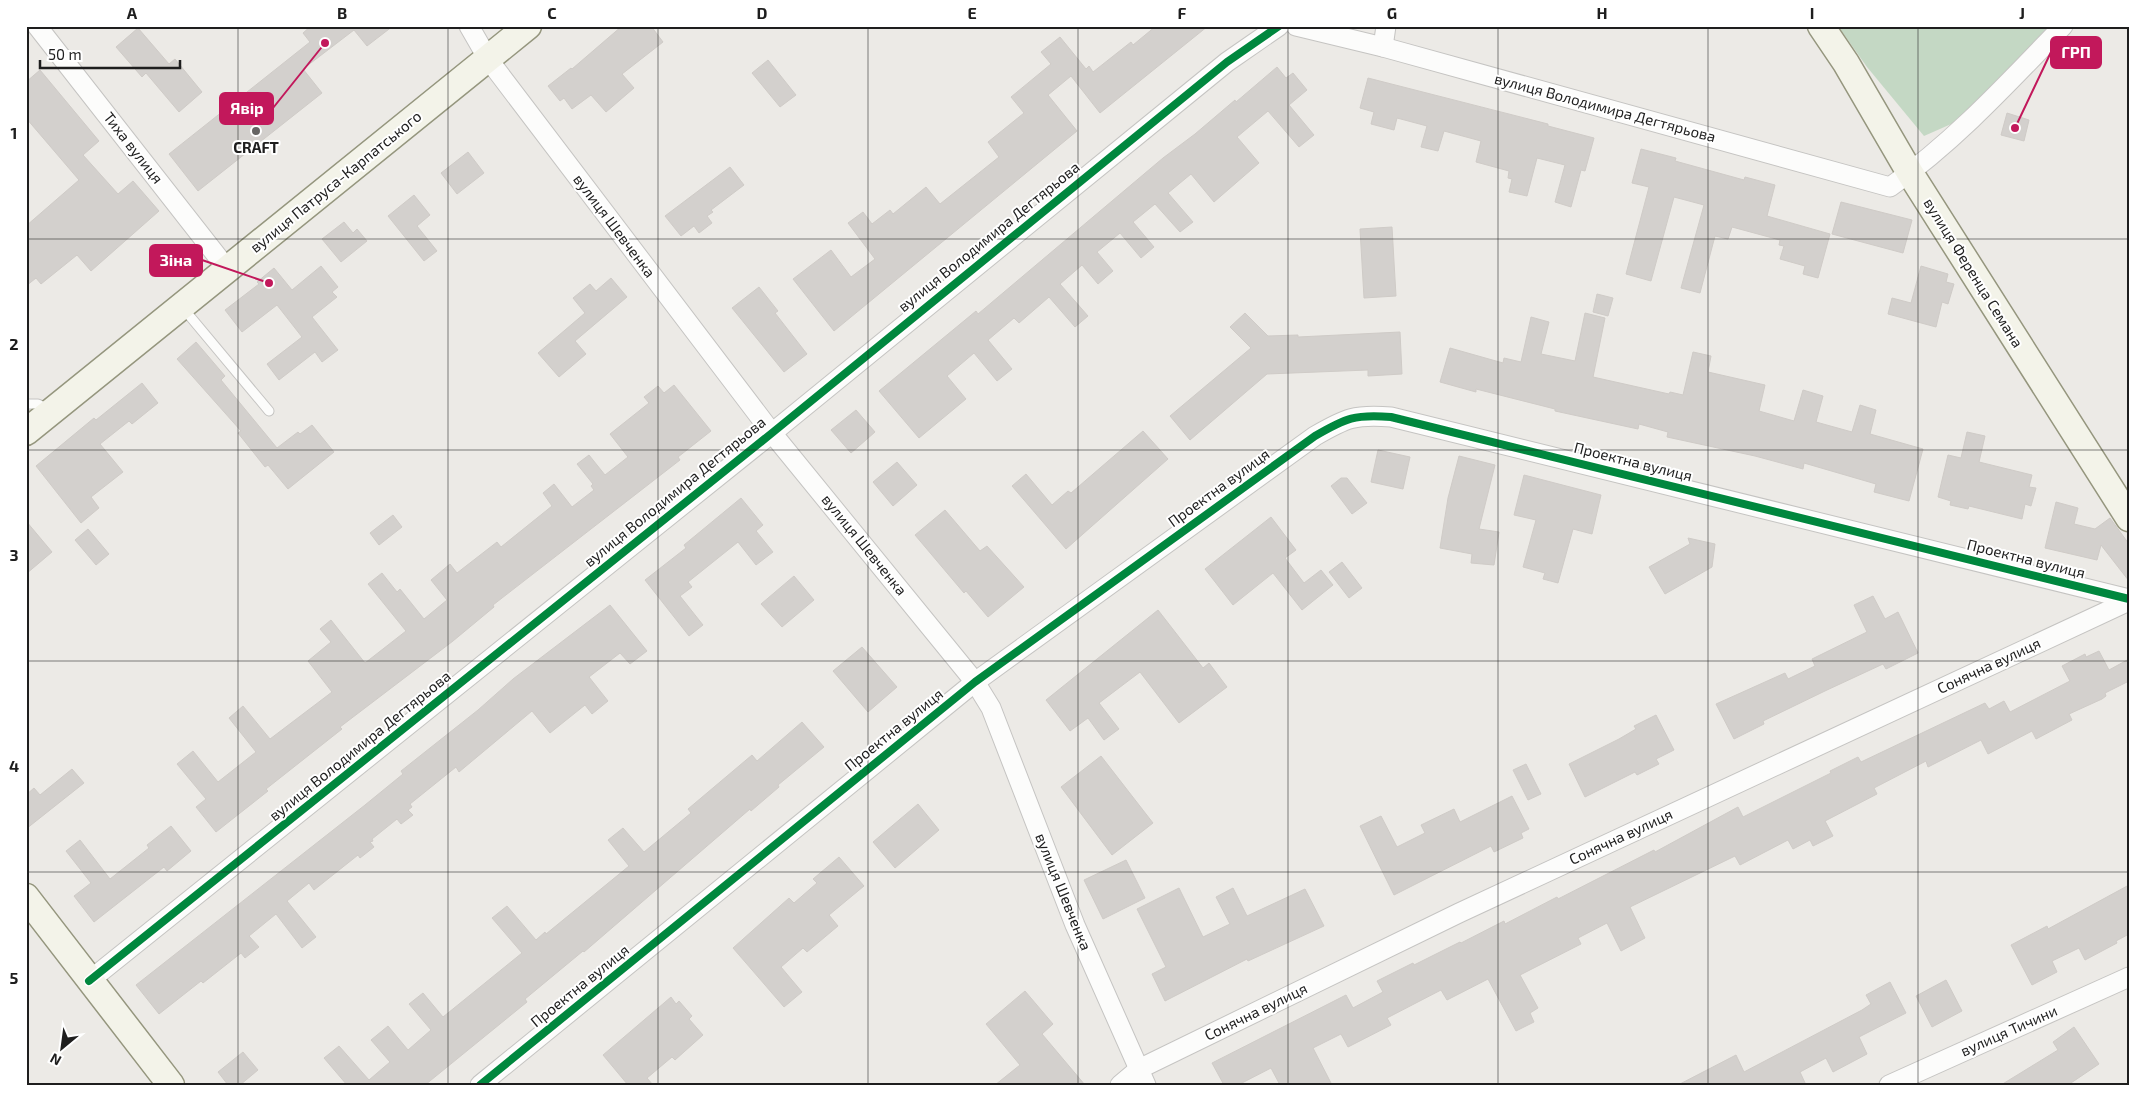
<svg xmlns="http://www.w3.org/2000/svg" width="2155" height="1111" viewBox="0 0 2155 1111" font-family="'Exo 2',sans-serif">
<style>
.cemetery{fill:#c4d8c4}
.building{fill:#d3d0cd;stroke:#cfcbc7}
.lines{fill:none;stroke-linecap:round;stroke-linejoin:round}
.lane-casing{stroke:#c5c4c2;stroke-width:11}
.street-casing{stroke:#c5c4c2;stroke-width:21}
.secondary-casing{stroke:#95967e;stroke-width:29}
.lane{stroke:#fcfcfb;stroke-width:9}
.street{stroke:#fcfcfb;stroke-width:19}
.secondary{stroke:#f3f3e9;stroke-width:26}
.cycleway-casing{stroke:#fff;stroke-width:11}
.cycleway{stroke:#00873e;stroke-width:8}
.grid{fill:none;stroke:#1e1e1e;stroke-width:1;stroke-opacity:0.55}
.poi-dot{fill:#666564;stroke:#fff;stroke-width:2}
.labels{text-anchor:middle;stroke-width:4;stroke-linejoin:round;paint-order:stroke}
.street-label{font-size:15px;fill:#1e1e1e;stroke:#fff}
.poi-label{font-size:15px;font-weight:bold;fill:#1e1e1e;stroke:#fff}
.leader{fill:none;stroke:#c2185b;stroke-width:2}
.callout-dot{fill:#c2185b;stroke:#fff;stroke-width:2}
.callout{fill:#c2185b;stroke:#c2185b;stroke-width:2}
.callout-label{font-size:16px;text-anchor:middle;font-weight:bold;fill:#fff}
.neatline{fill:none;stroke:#1e1e1e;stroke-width:2}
.grid-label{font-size:16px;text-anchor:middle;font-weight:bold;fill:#1e1e1e}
</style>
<rect width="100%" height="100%" fill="#eceae6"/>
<!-- cemetery -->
<polygon class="cemetery" points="1838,26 2049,26 1958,121 1924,136 1867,67"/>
<!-- building -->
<g class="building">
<polygon points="311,26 393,26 367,46 354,30 303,69 322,93 198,191 169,154 310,42 303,33"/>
<polygon points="622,26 651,26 663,42 622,74 634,88 606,112 591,95 572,109 564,98 560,101 548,86 571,68 572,69"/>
<polygon points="1156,26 1208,26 1100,113 1071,76 1048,95 1077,131 834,331 793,279 831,250 851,277 875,259 848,223 863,212 872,224 890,210 893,214 926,187 940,204 999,157 988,142 1024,113 1011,97 1051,64 1041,52 1060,37 1086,69 1089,66 1093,72 1131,42 1133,45"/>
<polygon points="138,28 169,64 175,59 202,92 179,112 146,73 142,77 116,47"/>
<polygon points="768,60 796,95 780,107 752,73"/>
<polygon points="1277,67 1286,78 1293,73 1307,90 1289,105 1314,135 1299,147 1268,111 1237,137 1259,163 1214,202 1191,174 1168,193 1193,222 1180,232 1155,204 1133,222 1154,247 1141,258 1120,233 1097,252 1113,271 1098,284 1082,265 1060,284 1088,316 1075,327 1049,297 1019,323 1014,318 988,340 1012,369 997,381 974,353 947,376 966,399 919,438 879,391 976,311 978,314 1163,158 1195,134 1235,100 1236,102"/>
<polygon points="40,70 99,141 83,155 118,194 133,181 159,211 91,271 77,255 41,284 36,278 26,286 26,226 79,180 26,118 26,82"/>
<polygon points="1368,78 1548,124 1548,126 1594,138 1585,171 1581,170 1571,207 1555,202 1565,165 1537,158 1527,196 1509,192 1512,179 1508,178 1509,171 1476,162 1481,141 1444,131 1438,151 1421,147 1427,126 1397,118 1394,130 1371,124 1374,112 1360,108"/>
<polygon points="2007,113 2029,120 2024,141 2001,135"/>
<polygon points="1641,149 1676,158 1675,161 1744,180 1745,177 1775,185 1767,216 1830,234 1818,278 1803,274 1805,266 1780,259 1784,246 1779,245 1780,240 1732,227 1728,239 1715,236 1700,293 1681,288 1704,205 1674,197 1651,281 1626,274 1649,187 1632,183"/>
<polygon points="468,152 484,173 457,194 441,173"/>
<polygon points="730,167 744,185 711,210 713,212 707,216 712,223 699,233 694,226 681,236 665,216"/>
<polygon points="414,195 430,215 417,226 437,251 424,261 388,216"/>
<polygon points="1841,202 1912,220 1903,253 1832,234"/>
<polygon points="344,222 353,233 357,229 367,241 341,262 322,239"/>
<polygon points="1392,227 1396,296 1364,298 1360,229"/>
<polygon points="321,266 338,287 332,292 337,297 312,317 338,350 322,362 315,352 279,380 267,364 302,337 277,305 242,332 225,310 259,284 257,282 274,268 292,290"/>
<polygon points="1921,266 1948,274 1946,282 1954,284 1948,304 1942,302 1936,327 1888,314 1892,298 1911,303"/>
<polygon points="611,278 627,297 575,341 586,354 559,377 538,353 585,313 573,298 590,284 596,291"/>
<polygon points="759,287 778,311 775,313 807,354 784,372 732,308"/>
<polygon points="1597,294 1613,298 1608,316 1593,312"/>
<polygon points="1245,313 1268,336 1298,335 1298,337 1400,332 1402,374 1368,376 1368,370 1267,374 1190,440 1170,416 1251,348 1230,327"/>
<polygon points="1585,313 1605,318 1593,377 1669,394 1670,392 1683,395 1693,352 1711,356 1708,372 1765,385 1759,411 1794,421 1803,390 1823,396 1816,422 1852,432 1860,405 1876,410 1870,434 1923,449 1909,501 1874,492 1876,484 1804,463 1803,469 1755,456 1667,437 1668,432 1639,424 1638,429 1555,411 1555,409 1476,389 1476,392 1440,382 1450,348 1503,363 1504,358 1521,362 1531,317 1549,322 1541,354 1575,361"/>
<polygon points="196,342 225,376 221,380 277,448 298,432 300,434 312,425 334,452 288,489 268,465 265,467 238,433 241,431 177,359"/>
<polygon points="142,383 158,403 132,424 129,421 100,444 123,472 91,497 99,508 81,523 36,466 94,418 96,420"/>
<polygon points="674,385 711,431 678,457 680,460 493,605 494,607 453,641 340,727 342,729 266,789 268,791 216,832 196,807 206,799 177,764 193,751 218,782 256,752 229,718 243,706 270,739 332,692 308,661 331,642 320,629 331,620 365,663 406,631 368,584 382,573 397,592 400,589 424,619 447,600 431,580 450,564 457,573 497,542 501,547 552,506 543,493 554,484 572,507 594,490 591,486 593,484 577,464 589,455 605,475 628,457 610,434 649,403 644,397 658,386 664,393"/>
<polygon points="856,410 875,432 851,453 831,430"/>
<polygon points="1143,431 1168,459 1066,549 1012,486 1026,474 1052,505 1068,491 1071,493"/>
<polygon points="1967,432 1985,436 1979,462 2032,475 2029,487 2036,488 2031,506 2025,504 2022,519 1969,506 1968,509 1950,505 1951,501 1938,497 1948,455 1961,458"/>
<polygon points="1378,450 1410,457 1403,489 1371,482"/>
<polygon points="1459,456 1495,465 1479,529 1499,532 1494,565 1471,563 1472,554 1440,548 1448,498"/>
<polygon points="897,462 917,485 893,506 873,482"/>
<polygon points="1524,475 1601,495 1592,534 1573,529 1558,583 1543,579 1545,573 1523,567 1536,520 1514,515"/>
<polygon points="1341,478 1347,478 1367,503 1352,514 1331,486"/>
<polygon points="741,498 763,525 756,531 773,552 756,565 738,542 688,582 692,587 680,596 703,625 689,636 645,580 686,548 684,545"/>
<polygon points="2056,502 2078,508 2074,524 2095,529 2110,518 2129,544 2129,581 2101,545 2097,560 2045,548"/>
<polygon points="945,510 980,551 987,546 1024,587 988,617 966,591 964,593 915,535"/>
<polygon points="393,515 402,527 379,545 370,533"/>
<polygon points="1271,517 1296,550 1285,558 1304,583 1321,570 1333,585 1302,610 1273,573 1233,605 1205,569"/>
<polygon points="26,521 52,552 26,574"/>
<polygon points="88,529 109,554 96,565 75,540"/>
<polygon points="1688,538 1715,544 1712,567 1665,594 1649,567 1690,544"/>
<polygon points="1342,562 1362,588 1349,598 1329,572"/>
<polygon points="794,576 814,600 782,627 761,604"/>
<polygon points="1873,596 1885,619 1898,612 1918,653 1886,669 1883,664 1827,690 1763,721 1764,724 1734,739 1716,704 1785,673 1788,679 1815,666 1812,659 1867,632 1854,605"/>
<polygon points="610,605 647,651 630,664 620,653 589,677 608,701 592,714 585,705 550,733 532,711 459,772 456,767 410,804 412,807 408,810 413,815 401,824 397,819 372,839 373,841 370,842 374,847 360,858 358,855 314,890 309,883 287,901 316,937 302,948 276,914 249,936 259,947 245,958 241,953 203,983 201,981 159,1014 136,985 365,805 403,774 401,771 478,710 513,679"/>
<polygon points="1158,610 1203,668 1209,663 1227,687 1179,723 1140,672 1099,703 1119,729 1104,740 1088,718 1070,731 1046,700"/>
<polygon points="862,647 897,687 868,712 833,671"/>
<polygon points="2099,651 2109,670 2129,659 2129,681 2105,693 2106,696 2102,699 2069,714 2072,720 2036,739 2032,731 1988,754 1981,740 1928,767 1926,761 1874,788 1877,794 1825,821 1833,836 1813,846 1810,840 1793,849 1788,840 1740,865 1735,856 1630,907 1645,938 1621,951 1607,923 1578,938 1581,944 1520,975 1538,1008 1530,1013 1534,1022 1516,1031 1488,979 1447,1000 1441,990 1387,1018 1391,1025 1348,1047 1341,1034 1313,1048 1332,1085 1280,1085 1271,1068 1238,1085 1224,1085 1212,1063 1346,995 1353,1008 1383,992 1377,981 1413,963 1414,965 1460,942 1461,943 1504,921 1505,924 1557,897 1558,899 1654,850 1655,852 1738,807 1743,817 1831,773 1830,771 1858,757 1861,762 1985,703 1989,709 2004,701 2010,712 2070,681 2062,666 2085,654 2086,657"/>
<polygon points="1656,715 1674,750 1656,759 1659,764 1637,775 1635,772 1585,797 1569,764 1619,739 1636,729 1634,726"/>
<polygon points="802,722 824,747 778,785 779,787 751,811 750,809 584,952 583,951 525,999 527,1002 425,1085 347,1085 324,1058 339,1046 369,1080 390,1062 371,1040 388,1026 408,1050 431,1030 409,1004 423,993 443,1017 522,953 492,918 507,906 536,940 545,932 546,934 629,866 608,840 623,828 644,852 691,813 688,809 752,755 757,761"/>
<polygon points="1101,756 1153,823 1112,855 1061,787"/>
<polygon points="1526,764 1541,794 1528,800 1513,770"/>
<polygon points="72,769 84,783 26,829 26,795 34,788 40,795"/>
<polygon points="1512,796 1529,829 1521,833 1523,838 1494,852 1491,846 1394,895 1360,826 1381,816 1397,847 1425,833 1421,825 1454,809 1460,822"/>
<polygon points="918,804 939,830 895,868 873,842"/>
<polygon points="171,826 191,851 167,871 164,867 94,922 74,896 91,883 66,851 80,840 110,879 149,848 147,845"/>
<polygon points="839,857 864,886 829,915 838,926 807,952 803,948 781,967 802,992 784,1007 733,948 789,898 794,903 817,883 813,879"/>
<polygon points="1126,860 1145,898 1103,919 1084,880"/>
<polygon points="2129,885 2129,934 2116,941 2117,943 2085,960 2079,948 2052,961 2057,972 2032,985 2011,945 2047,926 2048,929"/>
<polygon points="1179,888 1203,937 1230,924 1216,897 1233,888 1247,916 1305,889 1324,926 1248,961 1247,959 1165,1001 1152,974 1166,967 1137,909"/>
<polygon points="1946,980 1962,1011 1932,1027 1916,996"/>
<polygon points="1890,982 1906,1013 1859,1037 1867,1054 1833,1072 1826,1058 1800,1072 1806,1085 1678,1085 1736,1055 1744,1072 1862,1010 1871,1004 1866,995"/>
<polygon points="1025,991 1053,1024 1042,1034 1085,1085 995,1085 1020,1065 986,1024"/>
<polygon points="671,997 676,1004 679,1001 692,1016 689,1019 703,1035 675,1060 672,1057 647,1078 653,1085 628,1085 603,1055"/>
<polygon points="2074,1027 2099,1064 2068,1085 2001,1085 2058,1050 2053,1042"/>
<polygon points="243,1052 258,1070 240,1085 228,1085 218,1072"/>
</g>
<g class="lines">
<defs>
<g id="lane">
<polyline points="183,308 269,411"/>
<polyline points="26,404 38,404 50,410"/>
</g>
<g id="street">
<polyline points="37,26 228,270"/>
<polyline points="469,26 488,59 772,433 975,682 991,708 1075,925 1146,1085"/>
<path d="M 1296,26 L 1383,47 L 1890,187 C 1955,141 2008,83 2063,26"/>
<polyline points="1383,47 1386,26"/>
<polyline points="89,981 772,433 1227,62 1279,26"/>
<path d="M 480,1085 L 975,682 L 1315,436 C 1346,418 1355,414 1391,417 L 2129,599"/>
<polyline points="1120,1085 1139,1069 1459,913 2129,601"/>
<polyline points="1889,1085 2129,977"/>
</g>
<g id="secondary">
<polyline points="1821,26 1846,63 1910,173 2129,518"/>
<polyline points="26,432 528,26"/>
<polyline points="26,897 171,1085"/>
</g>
</defs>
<!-- lane casing -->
<use href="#lane" class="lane-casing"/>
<!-- street casing -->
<use href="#street" class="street-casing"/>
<!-- secondary casing -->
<use href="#secondary" class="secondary-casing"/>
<!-- lane -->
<use href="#lane" class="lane"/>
<!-- street -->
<use href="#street" class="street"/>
<!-- secondary -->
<use href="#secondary" class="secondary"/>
<defs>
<g id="cycleway">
<polyline points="89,981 772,433 1227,62 1279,26"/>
<path d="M 480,1085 L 975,682 L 1315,436 C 1346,418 1355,414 1391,417 L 2129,599"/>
</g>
</defs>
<!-- cycleway casing -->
<use href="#cycleway" class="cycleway-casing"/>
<!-- cycleway -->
<use href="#cycleway" class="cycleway"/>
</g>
<!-- grid -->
<path class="grid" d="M 238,26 L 238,1085M 448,26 L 448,1085M 658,26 L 658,1085M 868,26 L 868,1085M 1078,26 L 1078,1085M 1288,26 L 1288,1085M 1498,26 L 1498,1085M 1708,26 L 1708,1085M 1918,26 L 1918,1085M 26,239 L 2129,239M 26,450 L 2129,450M 26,661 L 2129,661M 26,872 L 2129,872"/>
<!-- markers -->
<circle class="poi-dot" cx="256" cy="131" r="5"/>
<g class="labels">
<!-- street labels -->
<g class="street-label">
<text transform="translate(1605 108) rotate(15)" y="5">вулиця Володимира Дегтярьова</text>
<text transform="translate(133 148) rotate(52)" y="5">Тиха вулиця</text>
<text transform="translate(336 182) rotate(-39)" y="5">вулиця Патруса-Карпатського</text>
<text transform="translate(614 226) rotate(53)" y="5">вулиця Шевченка</text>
<text transform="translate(989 237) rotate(-39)" y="5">вулиця Володимира Дегтярьова</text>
<text transform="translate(1973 273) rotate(58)" y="5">вулиця Ференца Семана</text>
<text transform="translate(1633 462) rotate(14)" y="5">Проектна вулиця</text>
<text transform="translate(1219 488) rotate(-36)" y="5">Проектна вулиця</text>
<text transform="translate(675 492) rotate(-39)" y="5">вулиця Володимира Дегтярьова</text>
<text transform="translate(864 545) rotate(51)" y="5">вулиця Шевченка</text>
<text transform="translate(2026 559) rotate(14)" y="5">Проектна вулиця</text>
<text transform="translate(1989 666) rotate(-25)" y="5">Сонячна вулиця</text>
<text transform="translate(894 730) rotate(-39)" y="5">Проектна вулиця</text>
<text transform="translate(360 746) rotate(-39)" y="5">вулиця Володимира Дегтярьова</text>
<text transform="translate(1621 837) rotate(-25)" y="5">Сонячна вулиця</text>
<text transform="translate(1063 892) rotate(68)" y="5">вулиця Шевченка</text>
<text transform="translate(580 986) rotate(-39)" y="5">Проектна вулиця</text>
<text transform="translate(1256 1012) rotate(-26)" y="5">Сонячна вулиця</text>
<text transform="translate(2009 1031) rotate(-24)" y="5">вулиця Тичини</text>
</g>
<!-- poi labels -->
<g class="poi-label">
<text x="256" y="153">CRAFT</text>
</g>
</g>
<!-- callouts -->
<path class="leader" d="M2015 128L2051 52M325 43L273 108M269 283L202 260"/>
<g class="callout-dot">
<circle cx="2015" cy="128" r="5"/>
<circle cx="325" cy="43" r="5"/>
<circle cx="269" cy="283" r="5"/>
</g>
<g class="callout">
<rect x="2051" y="37" width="50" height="31" rx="5"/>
<rect x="220" y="93" width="53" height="31" rx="5"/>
<rect x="150" y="245" width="52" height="31" rx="5"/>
</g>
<g class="callout-label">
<text x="2076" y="58">ГРП</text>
<text x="247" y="114">Явір</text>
<text x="176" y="266">Зіна</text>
</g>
<!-- border -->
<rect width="2155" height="1111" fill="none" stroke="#ffffff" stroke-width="55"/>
<!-- north arrow -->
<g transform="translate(62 1048) rotate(209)" stroke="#ffffff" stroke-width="4" paint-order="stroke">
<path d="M0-4L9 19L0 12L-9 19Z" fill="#1e1e1e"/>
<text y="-8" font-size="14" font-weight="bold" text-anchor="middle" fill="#1e1e1e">N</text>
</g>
<!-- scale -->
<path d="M40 60v8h140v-8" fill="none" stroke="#1e1e1e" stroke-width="2.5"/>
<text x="48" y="60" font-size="15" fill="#1e1e1e" stroke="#ffffff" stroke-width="4" paint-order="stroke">50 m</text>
<rect x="28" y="28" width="2100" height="1056" class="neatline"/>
<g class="grid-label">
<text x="132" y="19">A</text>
<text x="342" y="19">B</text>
<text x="552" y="19">C</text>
<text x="762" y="19">D</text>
<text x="972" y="19">E</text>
<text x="1182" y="19">F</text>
<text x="1392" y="19">G</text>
<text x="1602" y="19">H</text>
<text x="1812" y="19">I</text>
<text x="2022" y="19">J</text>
<text x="14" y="139">1</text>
<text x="14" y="350">2</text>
<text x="14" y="561">3</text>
<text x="14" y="772">4</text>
<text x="14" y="984">5</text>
</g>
</svg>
